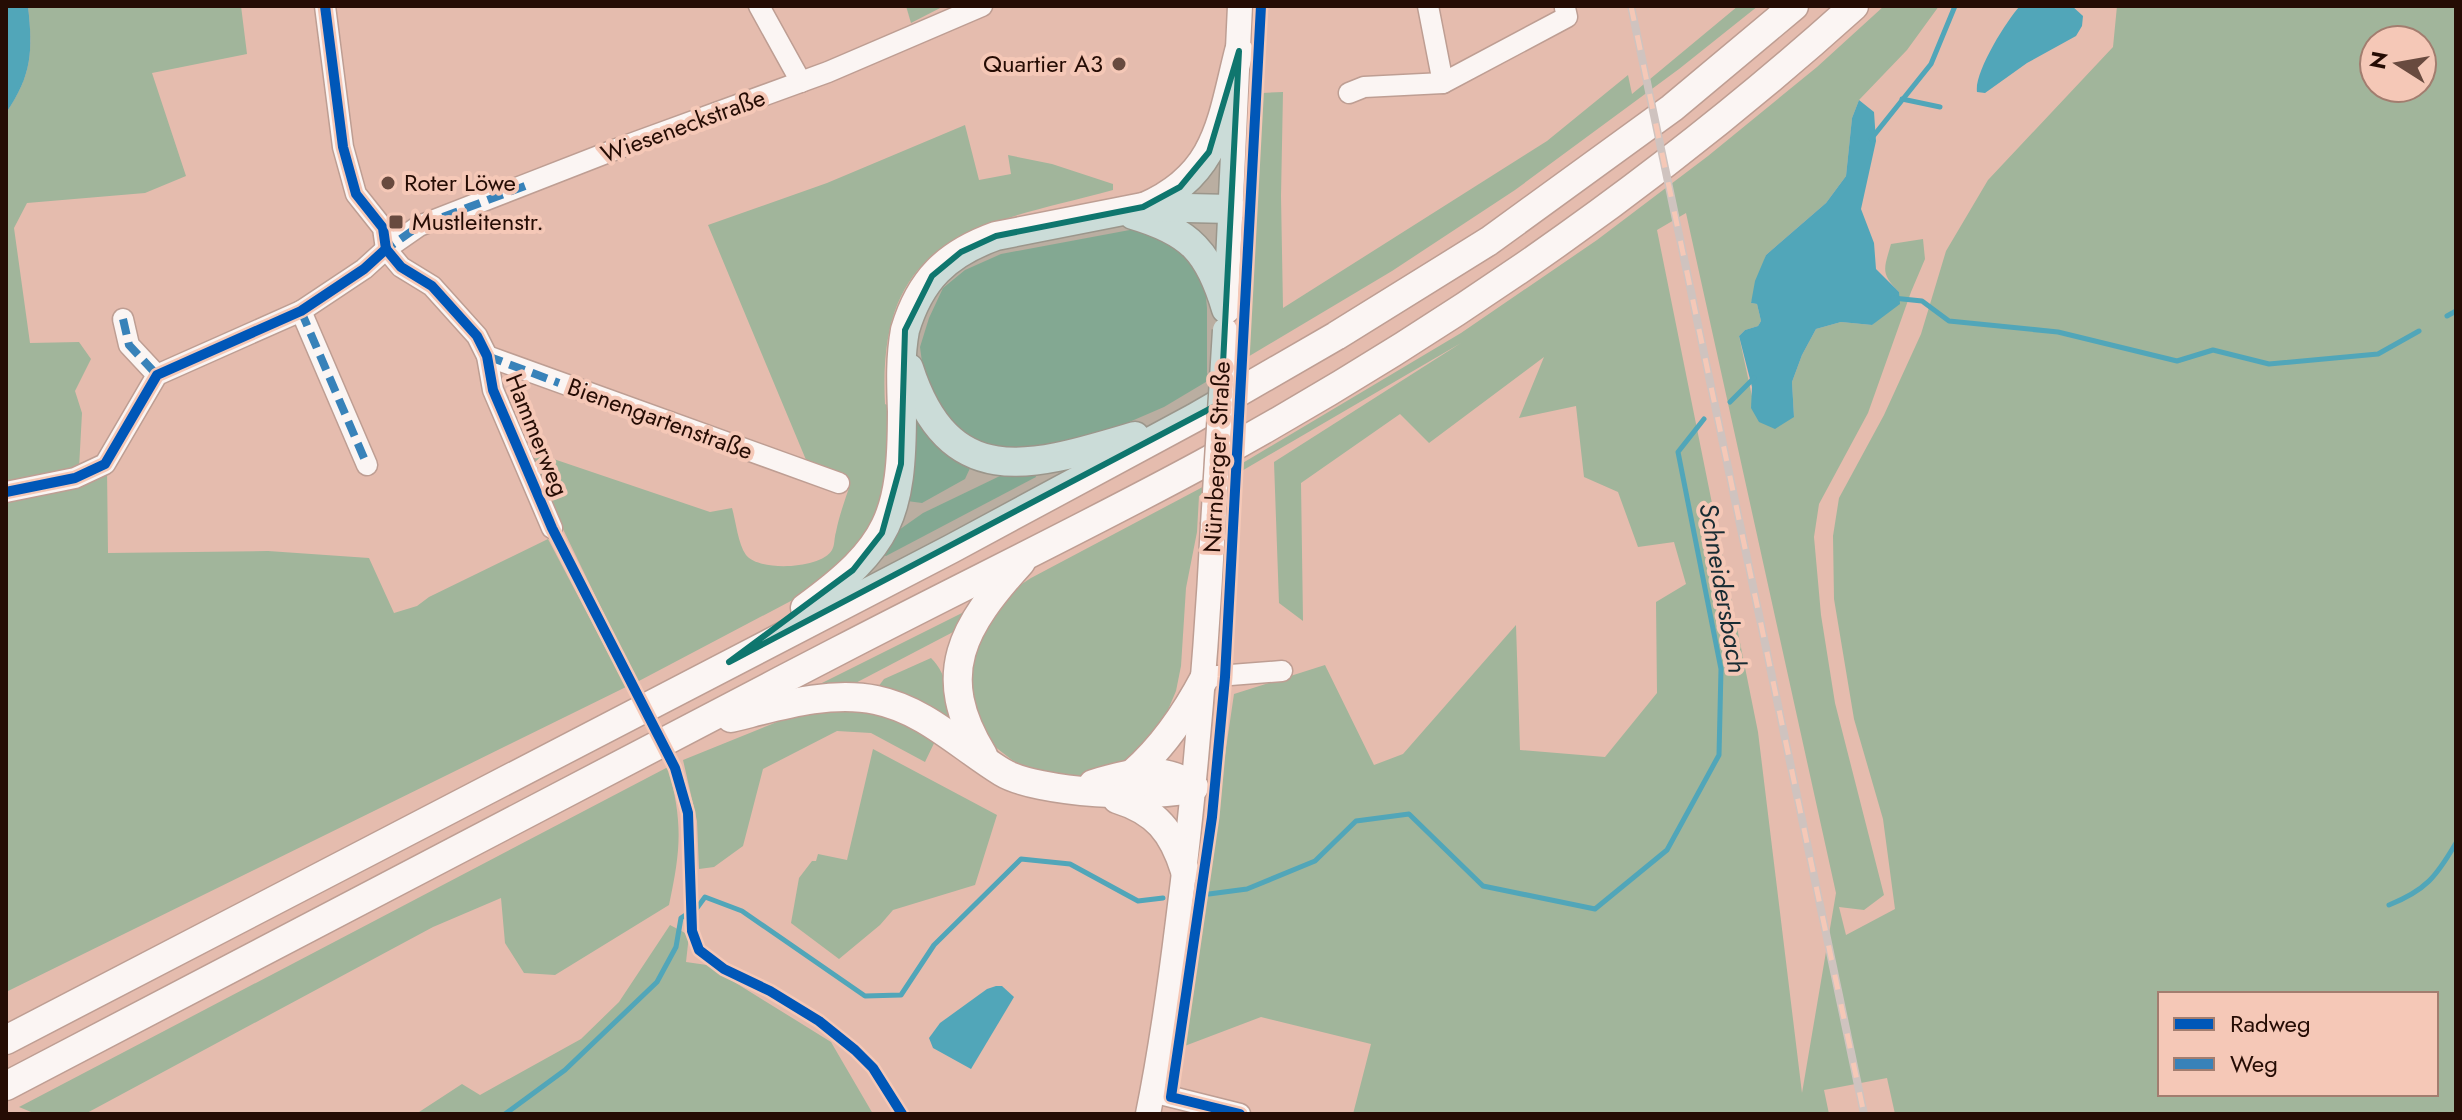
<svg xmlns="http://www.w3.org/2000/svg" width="2462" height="1120" viewBox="0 0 2462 1120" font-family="Jost,sans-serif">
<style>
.green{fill:#a1b59b;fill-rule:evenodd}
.water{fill:#51a6b9}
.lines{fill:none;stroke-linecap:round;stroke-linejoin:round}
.stream{stroke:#51a6b9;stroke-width:5}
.minor-casing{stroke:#be9e93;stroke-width:23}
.major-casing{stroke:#be9e93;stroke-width:27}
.highway-casing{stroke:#be9e93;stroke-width:31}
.minor{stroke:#fbf5f3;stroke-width:20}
.major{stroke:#fbf5f3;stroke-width:24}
.highway{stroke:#fbf5f3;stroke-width:28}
.rail-casing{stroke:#cfc3bf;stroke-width:8}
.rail{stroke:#f5c8b7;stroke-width:5;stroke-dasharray:15;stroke-linecap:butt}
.major-bridge-casing{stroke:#be9e93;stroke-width:27;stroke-linecap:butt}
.major-bridge{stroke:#fbf5f3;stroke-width:24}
.quiet{stroke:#3882b9;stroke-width:8;stroke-dasharray:16 8;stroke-linecap:butt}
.cycleway-casing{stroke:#f5c8b7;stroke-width:15}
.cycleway{stroke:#0057b8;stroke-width:10}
.marked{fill:#0f766e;fill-opacity:0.2;stroke:#0f766e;stroke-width:6;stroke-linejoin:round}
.poi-dot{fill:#684a3f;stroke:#f5c8b7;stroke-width:3}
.labels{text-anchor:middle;stroke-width:8;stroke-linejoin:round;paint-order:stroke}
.poi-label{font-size:24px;fill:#250c04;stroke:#f5c8b7;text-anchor:start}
.street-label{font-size:24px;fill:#250c04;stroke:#f5c8b7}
.water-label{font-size:26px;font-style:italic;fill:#182c33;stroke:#f5c8b7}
</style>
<rect width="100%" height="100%" fill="#e5bcae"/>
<!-- green -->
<g class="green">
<path d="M 28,6 L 241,6 L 247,54 L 152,73 L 186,176 L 145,193 L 27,203 L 14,228 L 30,343 L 79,342 L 91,359 L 75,391 L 82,413 L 79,468 L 6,491 L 6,113 C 32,75 33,51 28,6 Z"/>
<polygon points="906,6 944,6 911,23"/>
<polygon points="1738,6 1758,6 1679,69 1515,190 1392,271 1164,407 1120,426 1084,440 996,452 950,425 923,370 920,347 929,318 943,288 965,270 1001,254 1135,229 1159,233 1190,254 1205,285 1207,308 1207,374 1249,350 1262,93 1283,92 1281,196 1283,308 1547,141 1628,75 1632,94"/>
<path d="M 1884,6 L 1939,6 L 1907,50 L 1859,100 L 1852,118 L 1846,176 L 1826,203 L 1766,255 L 1751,303 L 1757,304 L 1761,321 L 1758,326 L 1745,330 L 1739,336 L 1753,401 L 1751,408 L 1794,417 L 1792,382 L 1802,355 L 1816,329 L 1841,322 L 1872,325 L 1899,292 C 1880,273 1884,269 1891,244 L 1923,239 L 1925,259 L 1911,292 L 1868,413 L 1819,504 L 1814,537 L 1821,615 L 1835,703 L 1884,895 L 1864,910 L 1839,907 L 1846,935 L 1895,909 L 1883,819 L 1854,719 L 1834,599 L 1833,536 L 1839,498 L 1884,415 L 1921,334 L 1946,251 L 1988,180 L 2113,47 L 2117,6 L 2456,6 L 2456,1114 L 1895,1114 L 1887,1078 L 1824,1090 L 1829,1114 L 1353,1114 L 1371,1044 L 1261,1017 L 1182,1047 L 1234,694 L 1325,665 L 1374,765 L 1403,754 L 1516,625 L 1520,750 L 1605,757 L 1657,693 L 1656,602 L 1686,584 L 1674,542 L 1638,547 L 1618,492 L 1584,477 L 1576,406 L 1519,418 L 1544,357 L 1429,443 L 1400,414 L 1301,483 L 1303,621 L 1279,603 L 1274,462 L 1461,343 L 1199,496 L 1197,532 L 1186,588 L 1181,666 L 1176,691 L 1159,731 L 1125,762 L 1084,776 L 1070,777 L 1031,771 L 1012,760 L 994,746 L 969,709 L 971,645 L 1011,591 L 1031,578 L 1199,489 L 1461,333 L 1597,240 L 1708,156 L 1817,67 ZM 2374,40 L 2422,40 L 2422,88 L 2374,88 ZM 1686,213 L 1836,893 L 1802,1093 L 1758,732 L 1657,230 ZM 2160,994 L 2436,994 L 2436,1094 L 2160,1094 Z"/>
<path d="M 965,125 L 979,180 L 1011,174 L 1008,155 L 1052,164 L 1113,184 L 1113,190 C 979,226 876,232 885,404 L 889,406 L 891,429 L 879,523 L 823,584 L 637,682 L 561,525 L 530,451 L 710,512 L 732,508 C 736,522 738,544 746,555 C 759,572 821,569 832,550 C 835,545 834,538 836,532 C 839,516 845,500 850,485 L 809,467 L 708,225 L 827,183 Z"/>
<path d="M 915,414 C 926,440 948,453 971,466 L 965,479 L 922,503 L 907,501 Z"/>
<polygon points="107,469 108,553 268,551 369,558 394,613 417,606 429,597 548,539 626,687 6,992 6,496"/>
<polygon points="1035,474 1036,477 886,556 883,555 896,532 923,513 1002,475"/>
<polygon points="970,609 955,631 846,688 804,692"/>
<path d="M 931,658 C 948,674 952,707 959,729 L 878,687 L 884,679 Z"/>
<polygon points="857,705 937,737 925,762 871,733 837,731 763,769 743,846 714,867 699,869 697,821 683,760 799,713"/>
<polygon points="873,749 997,815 975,885 893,910 880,925 839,959 791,923 799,878 812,861 816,861 818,854 847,860"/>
<path d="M 668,767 C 683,823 681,849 669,905 L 555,975 L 524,973 L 505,943 L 501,898 L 433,927 L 85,1114 L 36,1114 L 19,1107 Z"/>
<polygon points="670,925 689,935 686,962 707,965 831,1042 873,1114 416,1114 462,1084 480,1095 581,1039 619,1002"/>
</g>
<!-- water -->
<g class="water">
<path d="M 6,6 L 28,6 C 33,51 32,75 6,113 Z"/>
<path d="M 2020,6 L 2072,6 L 2083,16 L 2082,26 L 2076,36 L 2027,63 L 1985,93 L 1977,92 C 1974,73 2006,21 2020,6 Z"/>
<polygon points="1859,100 1874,112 1876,141 1861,209 1874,243 1876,269 1899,292 1900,304 1872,325 1841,322 1816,329 1802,355 1792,382 1794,417 1775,429 1759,422 1751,408 1752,387 1739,336 1745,330 1758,326 1761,321 1757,304 1751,303 1755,281 1766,255 1826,203 1846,176 1852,118"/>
<polygon points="996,986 1002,986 1014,997 971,1069 933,1048 929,1038 940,1023 987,989"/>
</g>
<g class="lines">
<!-- stream -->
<g class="stream">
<polyline points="1902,99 1940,107"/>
<polyline points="1871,139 1931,64 1955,6"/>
<polyline points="1893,298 1922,301 1949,321 2058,332 2177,361 2213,350 2269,364 2378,354 2419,331"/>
<polyline points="2447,316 2456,311"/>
<polyline points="1730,402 1754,378"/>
<polyline points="1209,894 1247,889 1315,861 1356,821 1409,814 1483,886 1595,909 1667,850 1719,755 1721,669 1678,452 1704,419"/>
<path d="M 2389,905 C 2426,890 2436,877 2456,843"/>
<polyline points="694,912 705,897 742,911 865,996 901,995 934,945 1021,859 1070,864 1138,901 1163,898"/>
<polyline points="505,1114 565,1070 657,982 676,947 681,918 687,914"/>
</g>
<defs>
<g id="minor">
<polyline points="325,6 343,147 356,194 383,228 386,249"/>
<polyline points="759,6 801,82"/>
<polyline points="1428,6 1443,83"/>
<polyline points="1349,93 1364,87 1443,83 1567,17 1565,8"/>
<polyline points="386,249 401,267 432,286 477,336 487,356 493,390 552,528"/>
<polyline points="301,311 367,465"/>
<polyline points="123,319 129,345 157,375"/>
<polyline points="487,356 839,483"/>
<polyline points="6,492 75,478 105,464 157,375 301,311 364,269 386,249 419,226 614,150 828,72 982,6"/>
<polyline points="1205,677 1282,671"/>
<polyline points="1152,1092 1240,1114"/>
</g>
<g id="major">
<polyline points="1226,304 1240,6"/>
<path d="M 1148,1114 C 1161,1050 1170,986 1178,921 C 1195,789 1206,658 1213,525"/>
</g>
<g id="highway">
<path d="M 1144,207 C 1218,175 1221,122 1239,51"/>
<path d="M 1133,215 C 1191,232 1209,252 1226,309"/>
<path d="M 909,368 C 950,495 1034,466 1135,436"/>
<path d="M 805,608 C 890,546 902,516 902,411 C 901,384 900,357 905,330 C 920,280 946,254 996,236 L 1143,207 L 1231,209"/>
<path d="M 731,718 C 776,707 829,690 876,700 C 925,710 961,747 1002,772 C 1036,793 1156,800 1194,787"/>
<path d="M 983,755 C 933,674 963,626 1021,562"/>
<path d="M 1133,773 C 1164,746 1186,713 1205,677"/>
<path d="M 1093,784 C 1128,773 1162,764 1194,787"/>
<path d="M 1117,799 C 1156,811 1173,832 1185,871"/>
<polyline points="6,1040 951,549 1194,418 1336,336 1489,241 1672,108 1794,6"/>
<path d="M 6,1086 C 283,941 560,795 838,651 C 959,588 1082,529 1202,464 C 1435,337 1658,183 1854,6"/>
</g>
</defs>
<!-- minor casing -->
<use href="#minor" class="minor-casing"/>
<!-- major casing -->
<use href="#major" class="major-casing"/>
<!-- highway casing -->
<use href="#highway" class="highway-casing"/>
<!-- minor -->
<use href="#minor" class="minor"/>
<!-- major -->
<use href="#major" class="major"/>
<!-- highway -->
<use href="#highway" class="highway"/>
<defs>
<polyline id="rail" points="1631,6 1864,1114"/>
</defs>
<!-- rail casing -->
<use href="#rail" class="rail-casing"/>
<!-- rail -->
<use href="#rail" class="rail"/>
<defs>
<polyline id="major-bridge" points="1213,525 1225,330"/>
</defs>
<!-- major-bridge casing -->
<use href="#major-bridge" class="major-bridge-casing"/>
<!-- major-bridge -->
<use href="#major-bridge" class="major-bridge"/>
<!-- quiet -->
<g class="quiet">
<polyline points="381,253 419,226 525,186"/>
<polyline points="301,311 367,465"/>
<polyline points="123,319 129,345 157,375"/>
<polyline points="487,356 559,383"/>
</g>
<defs>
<g id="cycleway">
<polyline points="325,6 343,147 356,194 383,228 386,249"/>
<polyline points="386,249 401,267 432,286 477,336 487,356 493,390 552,528 675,768 688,813 692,931 699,950 724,969 770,991 819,1021 855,1050 873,1068 902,1114"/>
<polyline points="6,492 75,478 105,464 157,375 301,311 364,269 386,249"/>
<polyline points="1240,1114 1171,1097 1212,817 1225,677 1261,6"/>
</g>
</defs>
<!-- cycleway casing -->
<use href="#cycleway" class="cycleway-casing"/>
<!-- cycleway -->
<use href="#cycleway" class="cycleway"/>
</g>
<!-- marked area -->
<path class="marked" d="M 1239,51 L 1221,403 L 729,662 L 853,570 L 882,533 L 901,464 L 905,330 L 932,276 L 961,252 L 996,236 L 1143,207 L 1180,187 L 1209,152 Z"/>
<!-- markers -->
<g class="poi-dot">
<circle cx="1119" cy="64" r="8"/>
<circle cx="388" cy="183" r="8"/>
<rect x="388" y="214" width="16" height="16" rx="4"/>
</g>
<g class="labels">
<!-- poi labels -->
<g class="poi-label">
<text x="1103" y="72" text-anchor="end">Quartier A3</text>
<text x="404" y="191">Roter Löwe</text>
<text x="412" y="230">Mustleitenstr.</text>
</g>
<!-- street labels -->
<g class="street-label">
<text transform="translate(683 126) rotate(-20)" y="8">Wieseneckstraße</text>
<text transform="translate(660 419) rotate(20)" y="8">Bienengartenstraße</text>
<text transform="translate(537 435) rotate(68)" y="8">Hammerweg</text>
<text transform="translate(1217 457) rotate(-87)" y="8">Nürnberger Straße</text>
</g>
<!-- water labels -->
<g class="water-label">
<text transform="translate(1723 588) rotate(80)" y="9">Schneidersbach</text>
</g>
</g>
<!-- border -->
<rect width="2462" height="1120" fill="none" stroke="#250c04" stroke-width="16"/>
<!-- legend -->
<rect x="2158" y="992" width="280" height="104" fill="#f5c8b7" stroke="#a27d6f" stroke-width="2"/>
<rect x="2174" y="1018" width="40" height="12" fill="#0057b8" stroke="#a27d6f" stroke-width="2"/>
<text x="2230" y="1032" font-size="24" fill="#250c04">Radweg</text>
<rect x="2174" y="1058" width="40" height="12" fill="#3882b9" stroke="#a27d6f" stroke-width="2"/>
<text x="2230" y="1072" font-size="24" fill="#250c04">Weg</text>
<!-- north arrow -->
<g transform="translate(2398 64) rotate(281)"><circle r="38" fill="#f5c8b7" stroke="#a27d6f" stroke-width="2"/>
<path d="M0-6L14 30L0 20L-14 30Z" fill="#684a3f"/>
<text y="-12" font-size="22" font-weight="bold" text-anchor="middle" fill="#250c04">N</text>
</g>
</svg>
